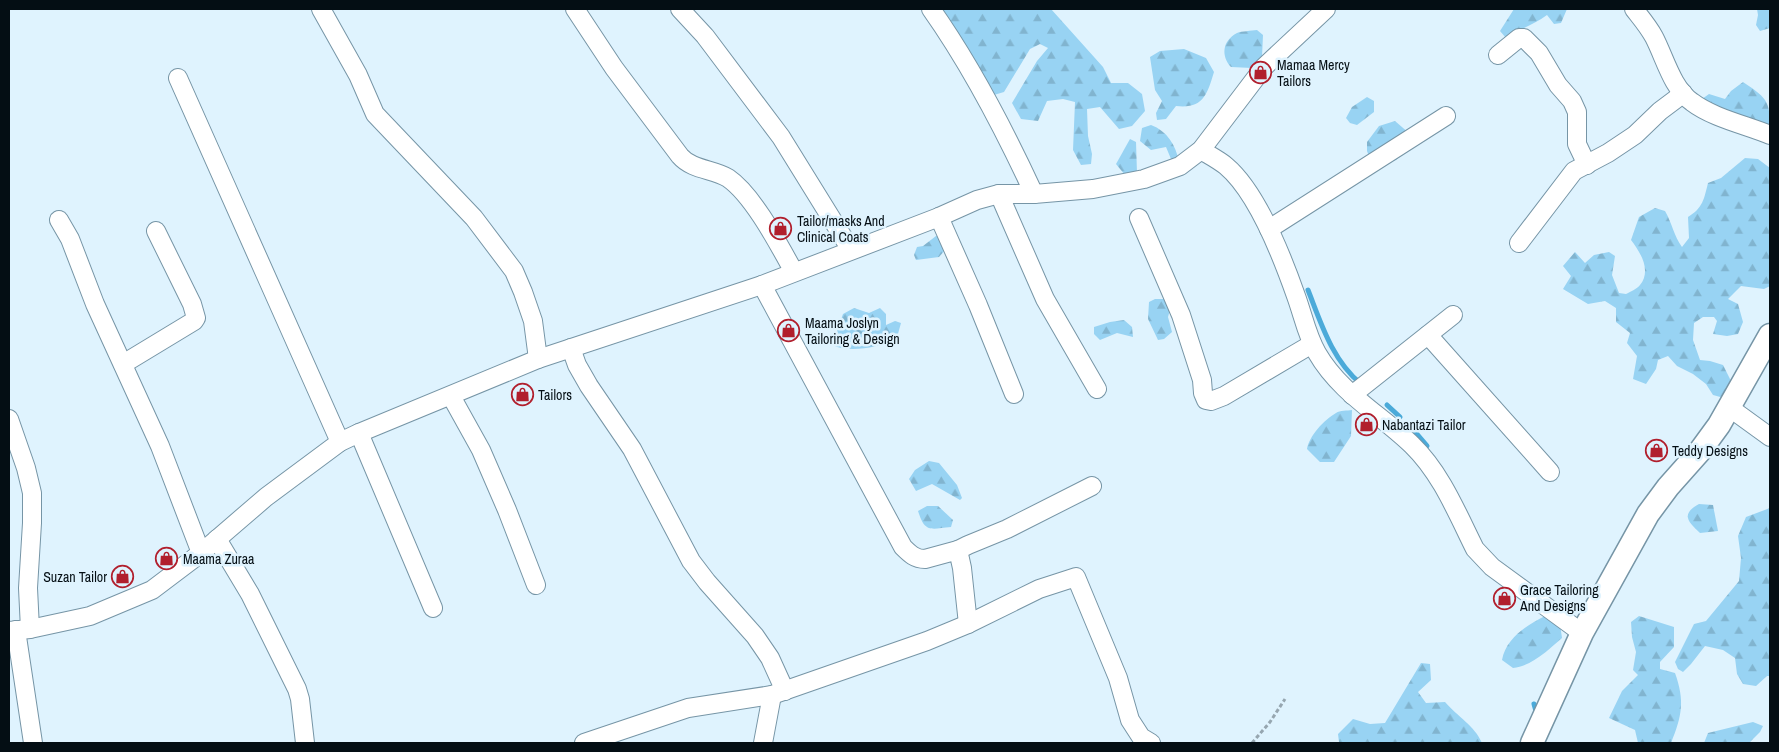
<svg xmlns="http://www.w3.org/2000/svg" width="1779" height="752" viewBox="0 0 1779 752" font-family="'Archivo Narrow',sans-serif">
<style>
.forest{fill:url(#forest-firs)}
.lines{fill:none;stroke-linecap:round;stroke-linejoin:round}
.stream{stroke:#4baad9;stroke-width:5}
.minor-casing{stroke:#7695a6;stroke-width:20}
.tertiary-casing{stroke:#7695a6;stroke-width:25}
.path{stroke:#96a6b0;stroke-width:3;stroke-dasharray:4 2.5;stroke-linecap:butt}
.minor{stroke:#fff;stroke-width:18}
.tertiary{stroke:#fff;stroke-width:22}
.labels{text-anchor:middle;stroke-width:5;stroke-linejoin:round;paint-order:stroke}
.poi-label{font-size:14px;fill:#040e14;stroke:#dff3fe;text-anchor:start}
</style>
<defs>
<pattern id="forest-firs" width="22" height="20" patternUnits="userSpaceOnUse" patternTransform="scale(1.25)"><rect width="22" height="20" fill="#98d3f3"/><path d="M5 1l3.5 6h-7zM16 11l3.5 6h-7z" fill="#81b4cf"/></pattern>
</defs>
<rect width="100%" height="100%" fill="#dff3fe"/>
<!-- forest -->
<g class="forest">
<polygon points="932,9 1051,9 1103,67 1111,83 1128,83 1142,94 1145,111 1132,126 1119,129 1100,107 1087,109 1088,136 1092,154 1091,164 1081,165 1073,150 1075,102 1063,99 1047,101 1038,121 1021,119 1012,103 1037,61 1048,48 1040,44 1030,49 1004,92 987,97"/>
<path d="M 1514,9 L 1567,9 L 1561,23 L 1554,24 L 1547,15 C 1533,25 1520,29 1506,38 L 1500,31 Z"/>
<polygon points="1757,9 1770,9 1770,28 1760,31 1756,25 1758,15"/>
<path d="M 1257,30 L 1263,35 L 1262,57 L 1252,68 L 1231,67 C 1221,56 1222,41 1237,33 C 1242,31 1251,31 1257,30 Z"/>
<path d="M 1184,49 L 1206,58 L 1214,72 C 1207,95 1203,109 1176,106 L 1166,119 L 1157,120 L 1156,113 L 1162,101 L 1155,90 L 1150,57 L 1160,51 Z"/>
<path d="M 1743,82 C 1770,100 1770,102 1770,135 L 1695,104 L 1709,94 L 1725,99 L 1731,91 Z"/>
<polygon points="1367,97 1374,101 1374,112 1357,125 1350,123 1346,118 1352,107"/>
<polygon points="1395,121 1410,134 1412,145 1396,160 1381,165 1370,159 1367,151 1367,142 1379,126"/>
<path d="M 1151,125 C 1167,131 1176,145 1179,162 L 1171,159 L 1166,147 L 1151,150 L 1140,141 L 1142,128 Z"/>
<polygon points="1130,139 1136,142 1137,173 1125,175 1116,164"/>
<path d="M 1745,158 L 1758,159 L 1770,168 L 1770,286 L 1764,289 L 1741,286 L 1728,299 L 1738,304 L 1743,322 L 1738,334 L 1727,336 L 1713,334 L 1717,321 L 1714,317 L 1703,317 L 1694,323 L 1693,340 L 1700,360 L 1710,361 L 1723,365 L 1734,387 L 1724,398 L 1713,395 L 1706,384 L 1693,374 L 1677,366 L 1668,356 L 1658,360 L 1656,369 L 1646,384 L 1633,379 L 1637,356 L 1627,343 L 1630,333 L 1616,322 L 1616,308 L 1605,301 L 1588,304 L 1563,289 L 1571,276 L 1563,266 L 1575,252 L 1585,263 L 1594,255 L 1609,252 L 1615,256 L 1612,275 L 1619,293 L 1626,294 C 1630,292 1637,289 1640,285 C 1652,270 1640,252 1631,240 L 1639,217 L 1655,208 L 1665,211 C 1672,223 1674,236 1682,247 L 1689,238 L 1688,217 C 1703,208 1704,199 1708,183 L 1721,178 Z"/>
<polygon points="936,236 945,236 947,248 939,257 916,260 914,255 917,247 923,246"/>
<polygon points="1155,299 1170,299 1171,306 1168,317 1172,332 1164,339 1158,340 1148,319 1149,302"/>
<path d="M 854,308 L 869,313 L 880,308 L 886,314 L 886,325 L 895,321 L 901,323 L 896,341 C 876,346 853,354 832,345 L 831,337 L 837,331 L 843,314 Z"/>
<polygon points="1124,320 1132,327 1133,337 1117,333 1100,340 1094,334 1094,327 1110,322"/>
<path d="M 1352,410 L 1351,436 L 1334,462 L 1320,462 L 1307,449 C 1309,436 1324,420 1336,413 C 1340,410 1347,411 1352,410 Z"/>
<polygon points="929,461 939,463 957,485 962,498 960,500 932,484 916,491 909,479 915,470"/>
<path d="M 1699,504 L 1713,505 L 1718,531 L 1700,533 C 1687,521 1681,514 1699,504 Z"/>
<path d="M 927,506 L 938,506 L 953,520 L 951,527 C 930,529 925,533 918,511 Z"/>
<polygon points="1770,508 1770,676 1767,676 1756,686 1743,684 1737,674 1735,658 1723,650 1705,646 1691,664 1683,672 1678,669 1675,662 1694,624 1706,621 1739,581 1741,558 1738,536 1746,517"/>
<path d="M 1545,616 L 1560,624 L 1562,638 C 1548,650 1532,666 1513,668 L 1502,660 C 1506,638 1527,625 1545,616 Z"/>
<path d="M 1639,616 L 1674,627 L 1674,647 L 1660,662 L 1660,669 L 1675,673 C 1685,701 1682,716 1671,743 L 1638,743 L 1635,730 L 1609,718 L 1622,691 L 1638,675 L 1633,670 L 1636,652 L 1632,637 L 1631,622 Z"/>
<path d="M 1421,663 L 1430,664 L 1431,680 L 1418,692 L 1426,703 L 1445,702 C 1457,716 1475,726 1482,743 L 1339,742 L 1338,734 L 1353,719 L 1370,724 L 1385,723 Z"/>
<polygon points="1753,722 1763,726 1760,732 1749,743 1704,743 1708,733"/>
</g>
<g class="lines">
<!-- stream -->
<g class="stream">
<path d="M 1308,290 C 1321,323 1332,360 1361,384"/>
<polyline points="1387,405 1400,417"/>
<polyline points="1415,432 1427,446"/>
<polyline points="1534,704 1536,711 1535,714"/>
</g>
<defs>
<g id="minor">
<polyline points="321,9 358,75 375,114 474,218 514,271 523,292 533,321 538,359"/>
<path d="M 575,9 L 614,68 L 680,156 C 692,170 713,169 728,178 C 753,195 779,245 794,272"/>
<polyline points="680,9 705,36 781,137 851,250"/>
<path d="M 931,9 C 972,67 1004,129 1034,194"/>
<path d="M 1634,9 C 1641,18 1648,26 1654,37 C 1665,58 1672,88 1692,102 C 1713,118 1746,125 1770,135"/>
<polyline points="1498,55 1519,38 1524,38 1539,53 1558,85 1572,101 1577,112 1577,144 1587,165"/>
<polyline points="178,78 340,442"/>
<path d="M 1201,150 C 1209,155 1219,160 1226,166 C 1257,192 1283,259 1296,296 C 1303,315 1307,336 1317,353 C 1340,393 1380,414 1412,445 C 1441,473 1457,513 1475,549 L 1492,567 L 1582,633"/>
<polyline points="999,194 1045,299 1097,389"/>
<polyline points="939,217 978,305 1014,394"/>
<polyline points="1139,218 1181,315 1202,380 1203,393 1206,400 1211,401 1224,396 1312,344"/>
<polyline points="59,220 70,239 95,304 160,446 201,553"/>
<polyline points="1269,229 1446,116"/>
<polyline points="1519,243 1574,171 1608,153 1635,135 1660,111 1676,99 1683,93"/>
<path d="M 762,285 L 903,547 C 910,554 915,559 925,559 L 958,550 L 962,568 L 968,624"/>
<polyline points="1428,335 1550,472"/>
<polyline points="571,348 577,365 589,386 632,449 691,561 707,582 755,636 770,658 785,691"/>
<polyline points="123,364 194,321 196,318 192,304 156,231"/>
<polyline points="1352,395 1453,315"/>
<polyline points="451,396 481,450 507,510 536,585"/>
<polyline points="1730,408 1770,437"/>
<polyline points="9,419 26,468 32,493 32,523 28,588 30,629"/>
<polyline points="359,433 433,608"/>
<polyline points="217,539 250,594 297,689 300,699 305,743"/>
<polyline points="958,550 968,545 1007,529 1092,486"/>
<polyline points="16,630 33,743"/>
<polyline points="9,631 30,629 90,616 152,590 201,553 266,497 340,442 359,433 538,359 762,285 939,217 977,200 999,194 1034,194 1093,189 1144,179 1180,166 1201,150 1264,67 1326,9"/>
<polyline points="584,743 688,708 772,695 927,641 968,624 1039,589 1076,577 1118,678 1130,720 1141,737 1151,743"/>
<polyline points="763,743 772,695"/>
</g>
<polyline id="tertiary" points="1532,743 1582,633 1648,514 1668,487 1700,451 1719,425 1770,335"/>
</defs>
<!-- minor casing -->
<use href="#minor" class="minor-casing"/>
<!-- tertiary casing -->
<use href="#tertiary" class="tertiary-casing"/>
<!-- path -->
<polyline class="path" points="1252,743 1270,722 1285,699"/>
<!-- minor -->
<use href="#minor" class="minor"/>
<!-- tertiary -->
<use href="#tertiary" class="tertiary"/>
</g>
<!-- icons -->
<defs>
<symbol id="shop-ring" viewBox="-11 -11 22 22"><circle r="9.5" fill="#dff3fe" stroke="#b11f2d" stroke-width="1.5"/><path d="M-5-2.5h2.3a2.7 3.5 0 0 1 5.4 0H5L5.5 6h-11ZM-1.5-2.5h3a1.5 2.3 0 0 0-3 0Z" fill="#b11f2d"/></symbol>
</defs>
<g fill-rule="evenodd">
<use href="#shop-ring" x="1248" y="60" width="25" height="25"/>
<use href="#shop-ring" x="768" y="216" width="25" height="25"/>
<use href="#shop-ring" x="776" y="318" width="25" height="25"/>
<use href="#shop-ring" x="510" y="382" width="25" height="25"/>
<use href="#shop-ring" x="1354" y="412" width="25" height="25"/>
<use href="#shop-ring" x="1644" y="438" width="25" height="25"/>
<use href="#shop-ring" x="154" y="546" width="25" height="25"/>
<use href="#shop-ring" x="110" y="564" width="25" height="25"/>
<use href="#shop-ring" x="1492" y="586" width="25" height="25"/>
</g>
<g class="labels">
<!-- poi labels -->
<g class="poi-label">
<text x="1277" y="70">Mamaa Mercy<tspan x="1277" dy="16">Tailors</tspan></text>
<text x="797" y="226">Tailor/masks And<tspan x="797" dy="16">Clinical Coats</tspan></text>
<text x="805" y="328">Maama Joslyn<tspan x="805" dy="16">Tailoring &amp; Design</tspan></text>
<text x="538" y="400">Tailors</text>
<text x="1382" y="430">Nabantazi Tailor</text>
<text x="1672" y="456">Teddy Designs</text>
<text x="183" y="564">Maama Zuraa</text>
<text x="107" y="582" text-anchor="end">Suzan Tailor</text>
<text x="1520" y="595">Grace Tailoring<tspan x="1520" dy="16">And Designs</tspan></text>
</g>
</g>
<!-- border -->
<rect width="1779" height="752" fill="none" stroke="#040e14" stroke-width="20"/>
</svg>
